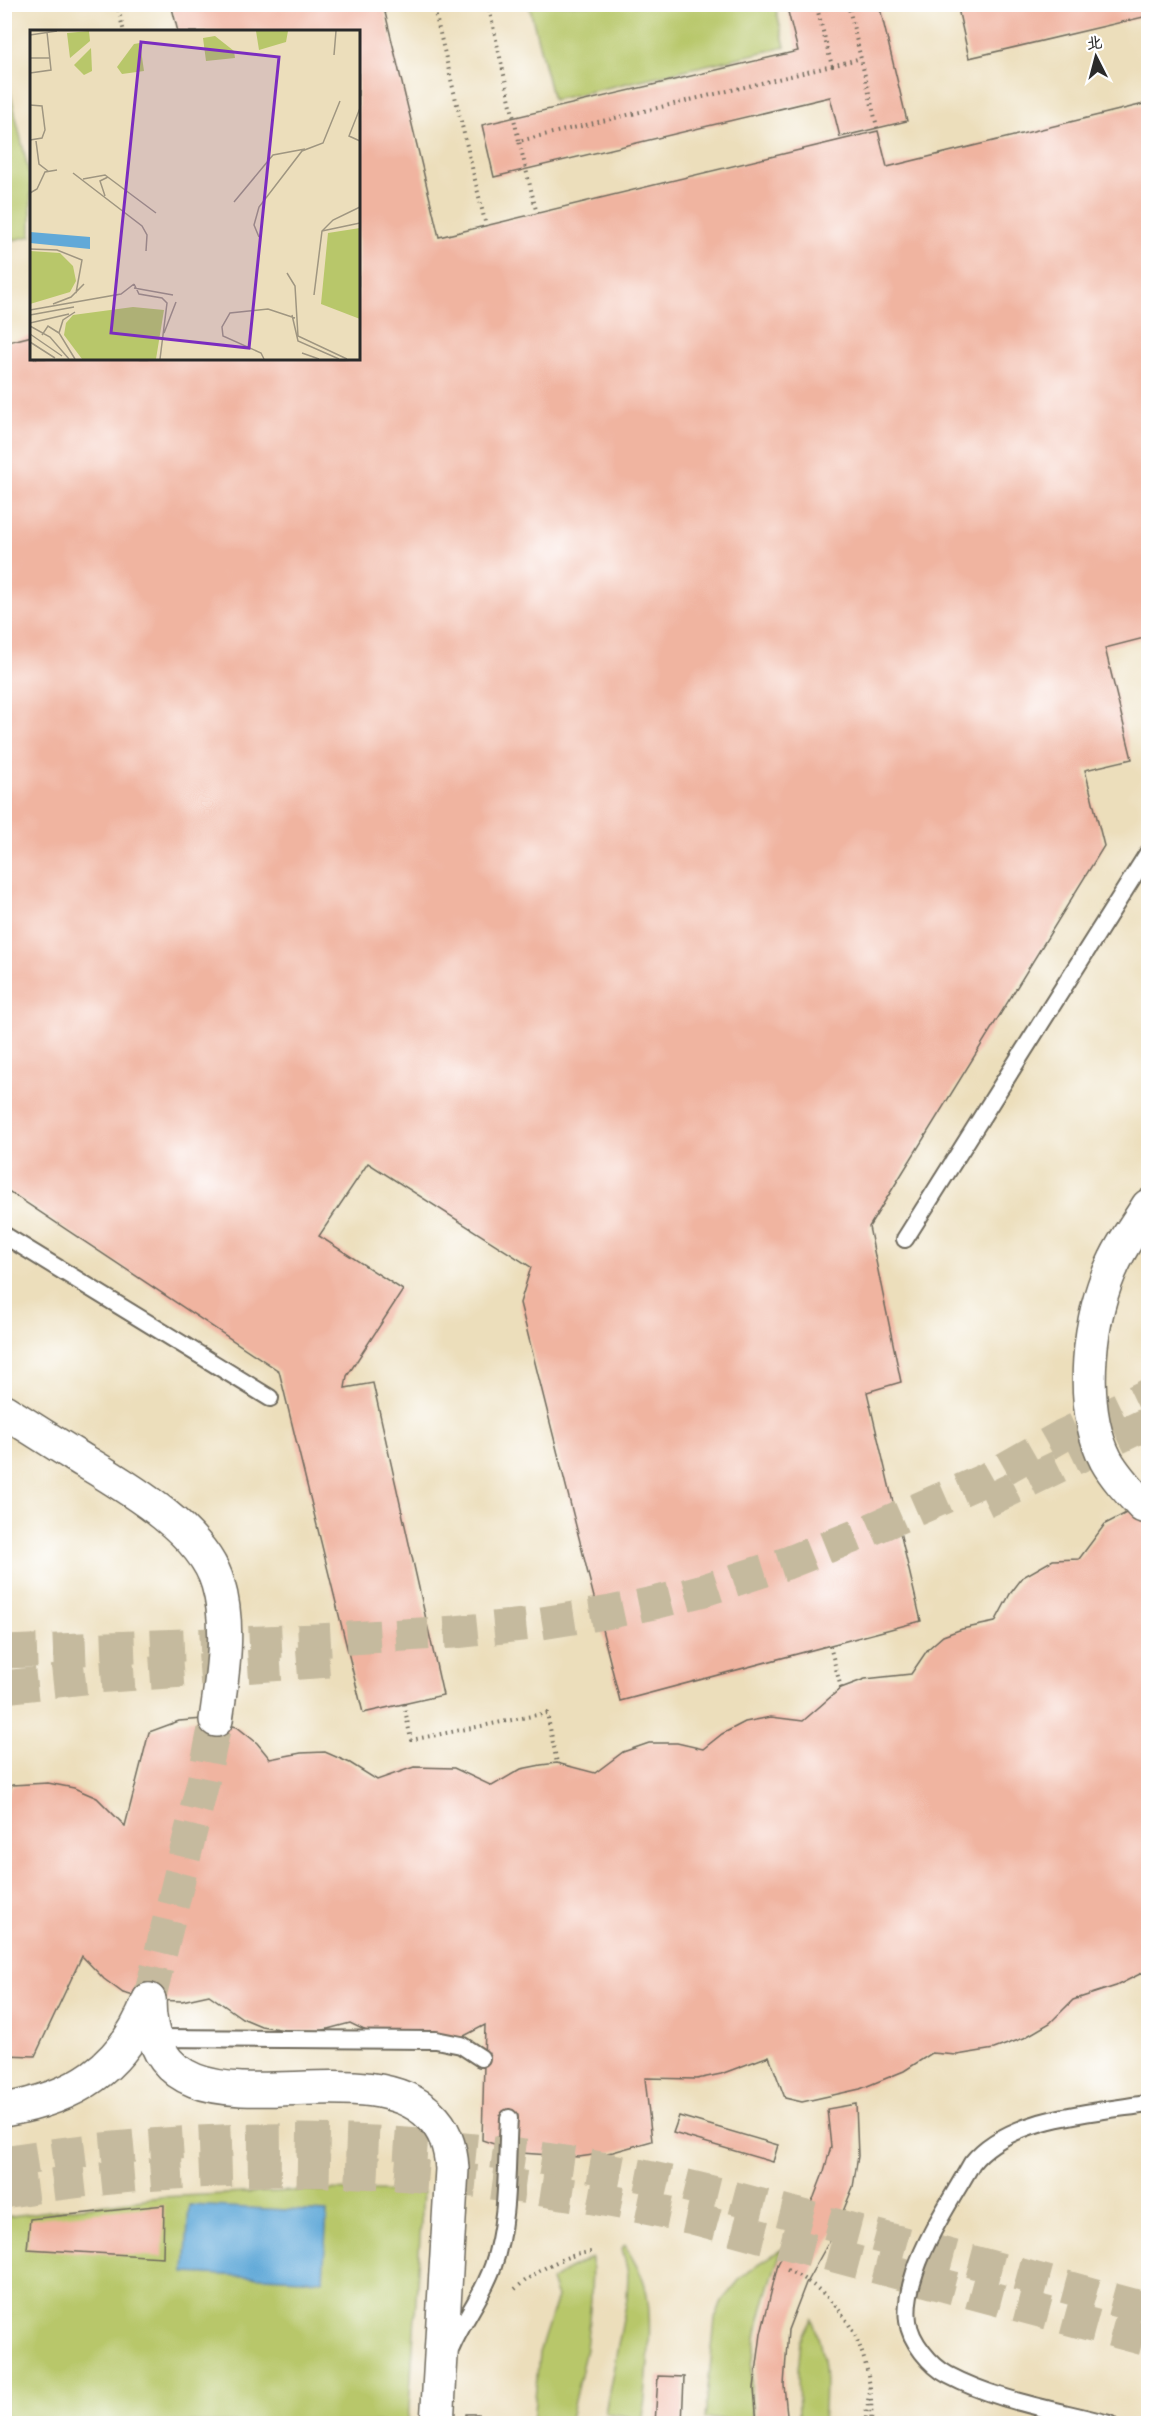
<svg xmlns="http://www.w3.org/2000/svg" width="1153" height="2428" viewBox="0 0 1153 2428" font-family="'Balsamiq Sans','LXGW WenKai TC',sans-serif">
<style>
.green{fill:#b8c76a;stroke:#72794a;stroke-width:1.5}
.water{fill:#61a9d8;stroke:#466a82;stroke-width:1.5}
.building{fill:#f0b4a0}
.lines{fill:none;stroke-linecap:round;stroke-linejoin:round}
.secondary-tunnel{stroke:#c5ba9e;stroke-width:33;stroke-dasharray:33 16;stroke-linecap:butt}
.primary-tunnel{stroke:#c5ba9e;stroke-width:33;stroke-dasharray:33 16;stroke-linecap:butt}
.motorway-tunnel{stroke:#c5ba9e;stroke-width:33;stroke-dasharray:33 16;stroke-linecap:butt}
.service-casing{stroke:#6f6a5d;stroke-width:20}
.secondary-casing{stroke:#6f6a5d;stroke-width:36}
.path{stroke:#6f6a5d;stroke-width:4;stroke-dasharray:1.5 4.5;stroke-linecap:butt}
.service{stroke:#fff;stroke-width:16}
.secondary{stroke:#fff;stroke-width:33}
.inset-road{fill:none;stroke:#9f9681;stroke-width:1.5}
.view{fill:#7b2cbf;fill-opacity:0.15;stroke:#7b2cbf;stroke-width:3}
.inset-edge{fill:none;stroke:#2b2b2b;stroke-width:3}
</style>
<rect width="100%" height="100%" fill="#fff"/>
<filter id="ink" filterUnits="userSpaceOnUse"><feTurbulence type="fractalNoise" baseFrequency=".0167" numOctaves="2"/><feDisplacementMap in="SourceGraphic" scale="12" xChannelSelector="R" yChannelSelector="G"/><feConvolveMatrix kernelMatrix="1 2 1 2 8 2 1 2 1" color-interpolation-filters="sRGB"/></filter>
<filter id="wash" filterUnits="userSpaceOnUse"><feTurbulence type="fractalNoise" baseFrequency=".008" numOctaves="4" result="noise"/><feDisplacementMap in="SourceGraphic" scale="24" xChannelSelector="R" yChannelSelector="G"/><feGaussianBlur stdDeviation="1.35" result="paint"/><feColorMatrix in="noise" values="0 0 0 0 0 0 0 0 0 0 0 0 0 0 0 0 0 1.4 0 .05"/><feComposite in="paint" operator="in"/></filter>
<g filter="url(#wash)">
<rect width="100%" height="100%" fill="#ecdebb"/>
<!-- green -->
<g class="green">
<polygon points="529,5 775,5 785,47 553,100"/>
<polygon points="5,70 31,182 31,236 5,242"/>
<polygon points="314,2190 423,2192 408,2423 5,2423 4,2217 160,2197"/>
<path d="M 625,2245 C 631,2256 638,2267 643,2279 C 656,2315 646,2380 643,2419 L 605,2413 L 627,2299 L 628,2273 L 622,2248 Z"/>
<path d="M 782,2249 C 762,2302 745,2363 753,2420 L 705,2419 L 715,2319 L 722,2301 L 740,2279 L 757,2265 Z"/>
<polygon points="592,2257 591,2299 586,2349 569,2423 533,2423 539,2353 557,2297 551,2281 567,2270"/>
<path d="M 812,2319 C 827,2355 826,2385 823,2423 L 799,2423 L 798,2370 L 801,2341 Z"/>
</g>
<!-- water -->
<polygon class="water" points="189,2205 327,2212 323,2280 185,2273"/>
<g id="blocks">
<!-- building -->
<g class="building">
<polygon points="171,4 383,4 439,237 878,131 887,167 1148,103 1148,637 1105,648 1132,759 1085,770 1104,846 869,1227 901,1382 867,1392 921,1621 620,1701 520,1303 531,1267 368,1163 319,1236 403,1290 347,1376 345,1388 373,1383 443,1695 363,1713 279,1371 4,1188 4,343 32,336 32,358 358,358 358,32 178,32"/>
<polygon points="786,4 879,4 907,121 840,137 830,97 494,177 482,125 798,51"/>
<polygon points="957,4 1148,4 1148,16 969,58"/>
<polygon points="1148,1505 1148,1970 1116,1986 1073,2000 1050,2023 1024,2038 994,2049 957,2055 932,2053 904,2071 860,2089 802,2102 785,2098 769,2056 721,2074 697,2079 645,2078 652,2141 613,2152 579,2157 521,2153 482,2140 485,2025 443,2047 391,2043 350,2023 320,2031 291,2031 261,2026 242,2018 209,1995 182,2001 149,2000 123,1993 104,1979 82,1956 35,2056 4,2055 4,1799 12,1785 48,1783 74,1788 97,1798 125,1826 149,1732 179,1721 203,1719 237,1727 257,1743 270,1759 301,1753 325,1752 350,1763 377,1780 414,1767 454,1768 492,1786 521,1769 541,1765 557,1763 595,1773 623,1752 649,1743 677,1743 703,1749 722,1734 745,1722 771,1717 803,1721 841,1688 865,1679 911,1674 928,1649 943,1636 962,1629 995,1622 1010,1594 1023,1577 1053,1560 1079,1559 1105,1524 1132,1510"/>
<polygon points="856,2104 858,2156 853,2187 835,2231 806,2283 788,2330 784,2385 788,2424 757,2424 754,2388 761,2334 778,2264 814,2197 824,2171 831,2147 827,2109"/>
<polygon points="679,2116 778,2145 773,2162 673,2133"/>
<polygon points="164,2205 163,2257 27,2249 30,2219"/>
<polygon points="658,2376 684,2377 682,2424 655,2424"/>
<polygon points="466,2414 478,2414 478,2424 465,2424"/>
</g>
</g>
</g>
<g filter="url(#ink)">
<use href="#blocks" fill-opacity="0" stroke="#6f6a5d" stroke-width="1.5"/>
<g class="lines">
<!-- secondary-tunnel -->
<polyline class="secondary-tunnel" points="149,2000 203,1782 216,1720"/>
<!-- primary-tunnel -->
<g class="primary-tunnel">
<path d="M 4,2162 C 210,2129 423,2133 628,2173 C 700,2187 772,2208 843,2227 C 945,2254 1047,2282 1148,2309"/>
<path d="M 4,2192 C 234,2154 467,2167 693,2218 L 1148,2340"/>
</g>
<!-- motorway-tunnel -->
<g class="motorway-tunnel">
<polyline points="985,1502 1148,1423"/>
<polyline points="4,1652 316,1640 455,1632 542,1623 611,1612 658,1602 704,1590 787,1563 865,1532 986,1479 1062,1436 1148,1395"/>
<polyline points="4,1687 94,1677 329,1661"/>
</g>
<defs>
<g id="service">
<polyline points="4,1235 270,1398"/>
<polyline points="905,1239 1148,853"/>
<polyline points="155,2038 436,2040 461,2045 481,2058"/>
<path d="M 451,2348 C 463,2320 483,2295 493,2266 C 509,2220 506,2166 509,2118"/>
<path d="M 1109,2424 C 1056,2410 997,2401 948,2375 C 931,2366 910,2341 908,2321 C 906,2306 910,2287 915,2272 C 927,2235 953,2197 972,2163 C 1008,2117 1094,2112 1148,2104"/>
</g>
<g id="secondary">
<path d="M 4,1411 C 28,1426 51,1441 74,1455 C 120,1483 203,1529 218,1584 C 231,1627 222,1677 216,1720"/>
<path d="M 1143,1506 C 1130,1492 1116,1478 1106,1460 C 1078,1406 1088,1313 1115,1260 C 1124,1241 1137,1224 1148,1206"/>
<path d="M 149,2000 C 150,2159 356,2041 430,2115 C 445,2129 451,2149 452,2169 L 437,2424"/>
<path d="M 4,2110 C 74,2098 123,2069 149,2000"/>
</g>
</defs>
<!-- service casing -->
<use href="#service" class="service-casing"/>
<!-- secondary casing -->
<use href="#secondary" class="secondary-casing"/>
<!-- path -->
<g class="path">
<polyline points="117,4 124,32"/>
<polyline points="433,4 486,226"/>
<polyline points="488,4 519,141"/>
<polyline points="848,4 878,131"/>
<polyline points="434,9 454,4"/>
<polyline points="832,66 861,58"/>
<polyline points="537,214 519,141 832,66 816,4"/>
<polyline points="830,1646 841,1688"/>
<polyline points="404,1704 411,1740 547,1713 557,1763"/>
<path d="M 787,2270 C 849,2298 875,2359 871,2424"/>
<path d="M 515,2289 C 536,2271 563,2255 591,2252"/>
<polyline points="865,2424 870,2386"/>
</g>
<!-- service -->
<use href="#service" class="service"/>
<!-- secondary -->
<use href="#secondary" class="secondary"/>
</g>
</g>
<!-- overview -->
<g transform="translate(30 30)">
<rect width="330" height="330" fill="#ecdebb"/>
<path d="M 59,1 L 60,11 L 40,28 L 37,3 ZM 226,1 L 258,1 L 256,12 L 229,20 ZM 185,6 L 204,21 L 205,28 L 176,31 L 173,8 ZM 110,13 L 114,41 L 92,44 L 87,37 L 104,14 ZM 61,18 L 62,41 L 54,45 L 44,35 ZM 330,198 L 330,289 L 291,274 L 298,203 ZM 0,221 L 30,223 L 43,236 L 46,251 L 40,262 L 0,274 ZM 103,277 L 134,280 L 126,329 L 52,329 L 34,305 L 36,293 L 43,285 Z" fill="#b8c76a"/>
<path d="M 0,202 L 60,207 L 60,219 L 0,213 Z" fill="#61a9d8"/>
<path class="inset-road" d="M 0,5 L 27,1M 304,25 L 306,1M 0,28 L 20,28M 0,43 L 21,40 L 17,2M 0,75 L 12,76 L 15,100 L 12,108 L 0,110M 330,78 L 319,106 L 330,111M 6,111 L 9,134 L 18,141M 43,143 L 112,196 L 117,205 L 116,221M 53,149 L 75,145 L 126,183M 0,163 L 7,159 L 15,142 L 27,140M 75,166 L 70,151 L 78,147M 204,172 L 243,125 L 275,119M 292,201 L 330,193M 229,207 L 224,195 L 229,177 L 272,121 L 293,113 L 310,71M 0,219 L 27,220 L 52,230 L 46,263M 257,243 L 265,256 L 268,306 L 317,329M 104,254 L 109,264 L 132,268 L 137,273 L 130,329M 104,258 L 143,265M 284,265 L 292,201 L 303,190 L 330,177M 23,274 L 41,267 L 54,254M 0,280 L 91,264 L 104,254M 45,282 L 33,290 L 29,303 L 45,329M 0,285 L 44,277M 262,285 L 268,311 L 309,329M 0,293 L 39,284M 0,296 L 20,307 L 39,329M 134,303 L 146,272M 0,304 L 32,326M 12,305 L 18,296 L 29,303M 0,312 L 25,328M 272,323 L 289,329M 234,329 L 231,323 L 193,306 L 192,297 L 200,283 L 238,279 L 265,288"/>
<path class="view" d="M 111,12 L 249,27 L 219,318 L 81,303 Z"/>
<rect width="330" height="330" class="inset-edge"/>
</g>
<!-- margin -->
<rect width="1153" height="2428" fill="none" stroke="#fff" stroke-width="24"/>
<!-- north arrow -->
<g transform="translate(1096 57) rotate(354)" stroke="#ffffff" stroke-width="4.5" paint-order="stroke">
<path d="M0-4.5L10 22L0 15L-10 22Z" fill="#2b2b2b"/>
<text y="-9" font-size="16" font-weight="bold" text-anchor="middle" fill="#2b2b2b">北</text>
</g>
</svg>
